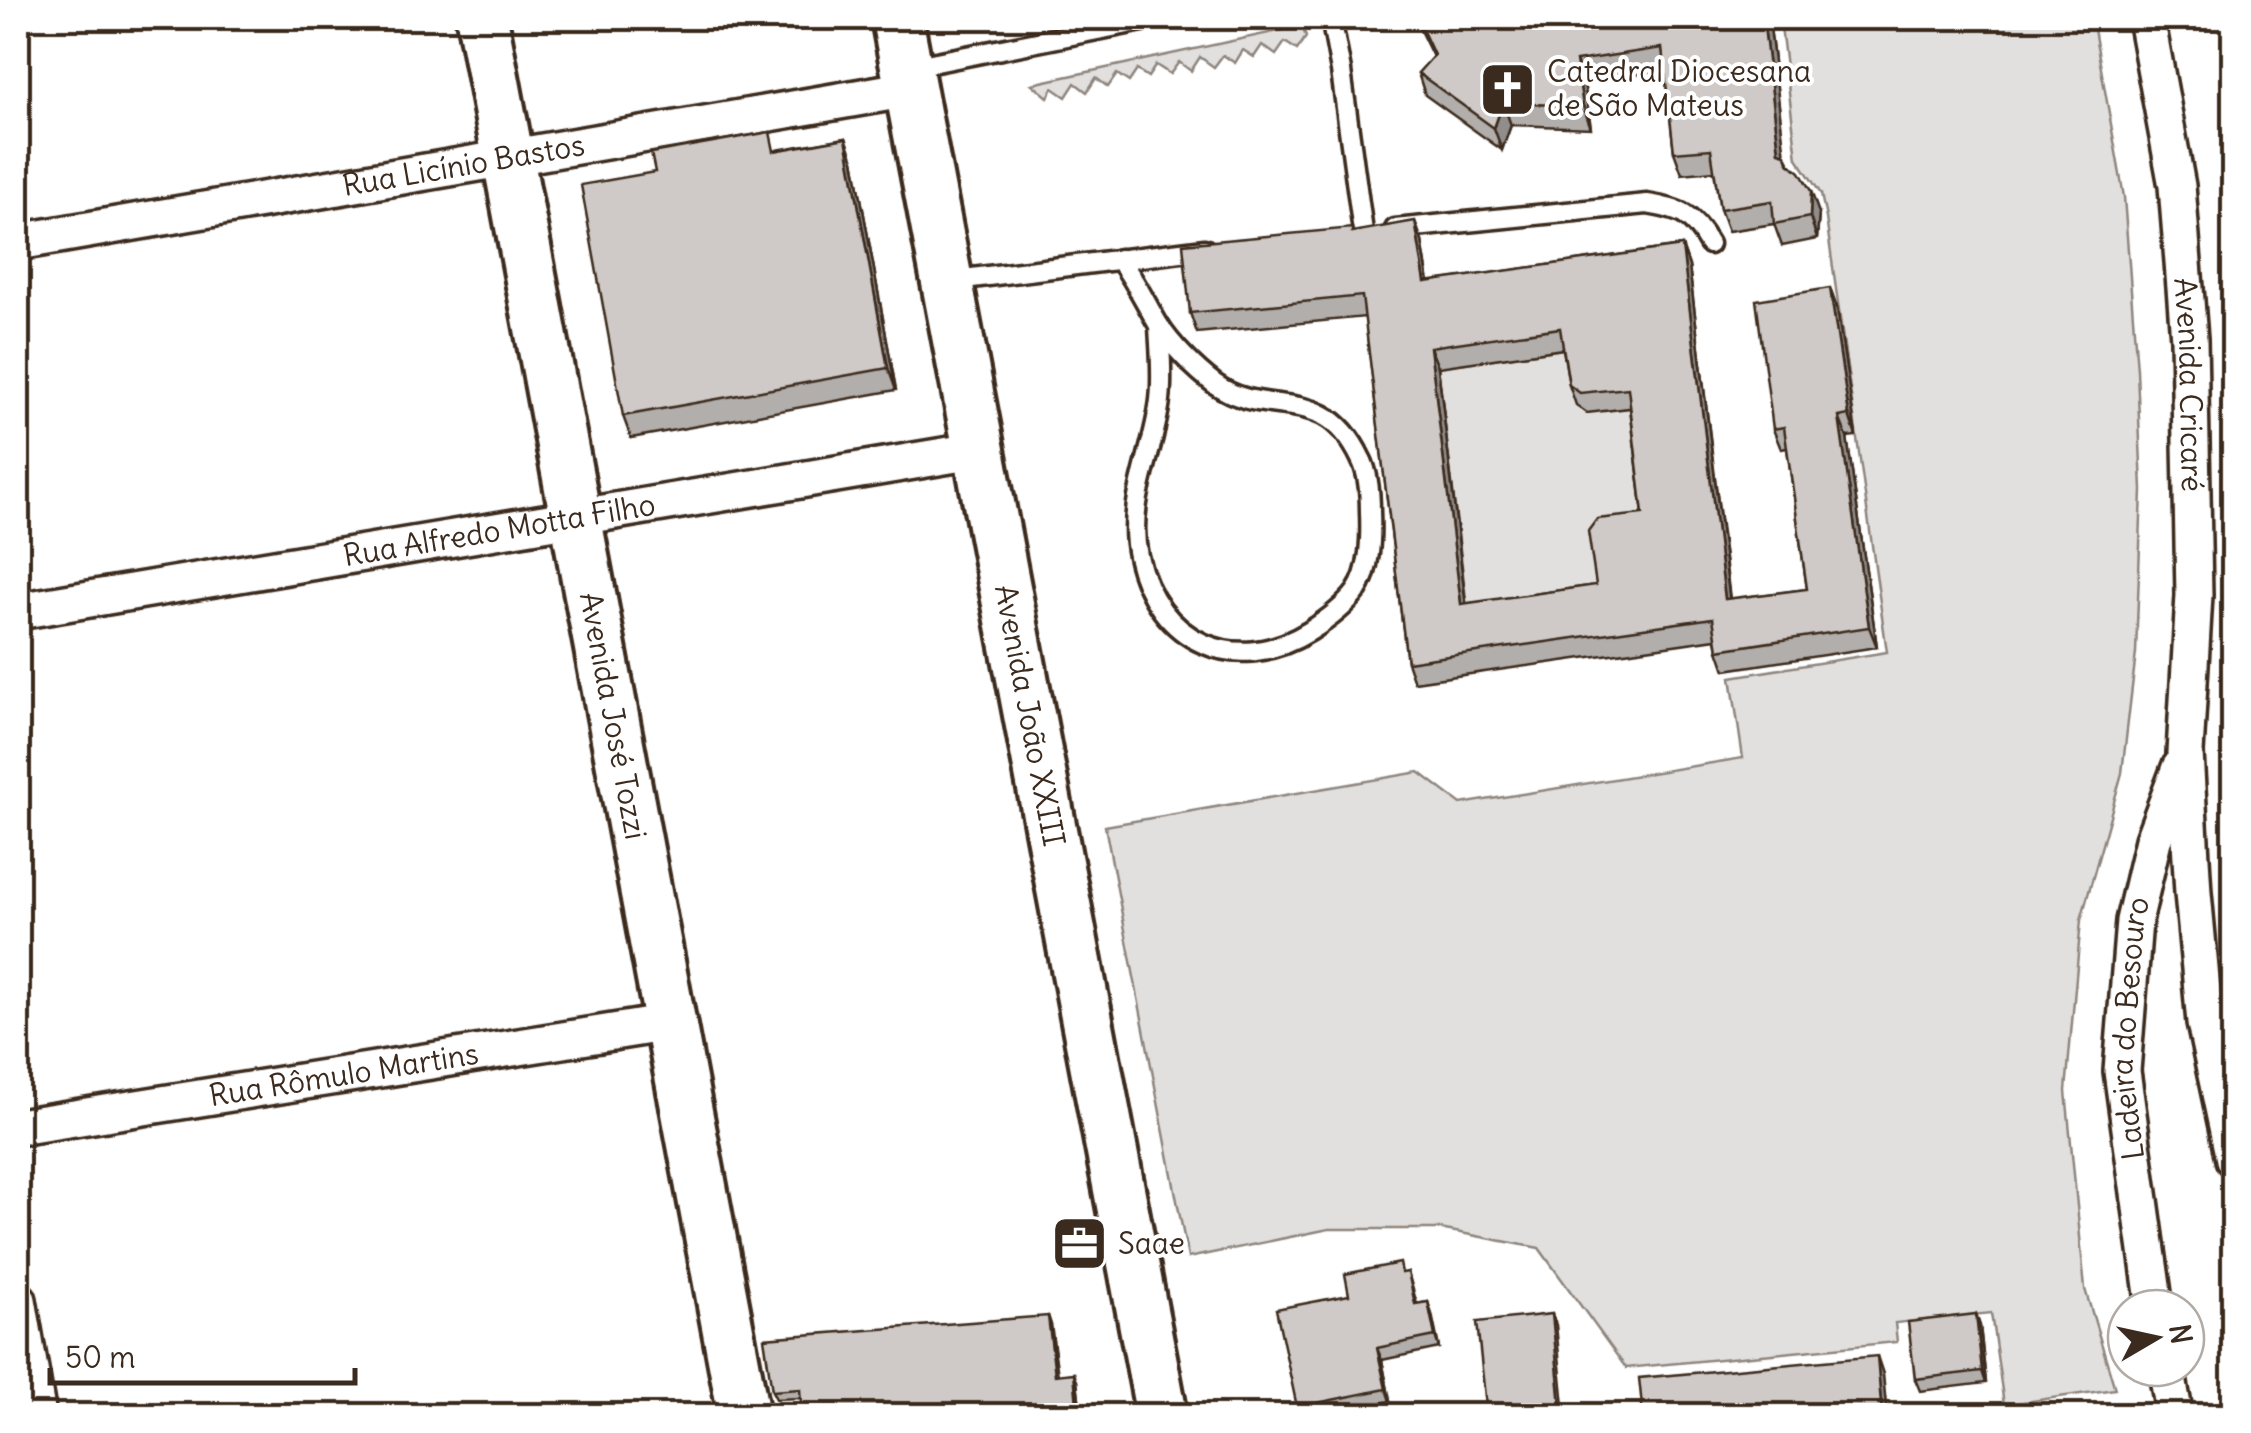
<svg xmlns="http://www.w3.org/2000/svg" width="2251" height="1433" viewBox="0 0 2251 1433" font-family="Delius,sans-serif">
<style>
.green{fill:#e2e0de;stroke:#8e857e;stroke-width:2.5}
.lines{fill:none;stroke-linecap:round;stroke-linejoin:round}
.lane-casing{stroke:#3b2a1e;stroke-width:25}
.street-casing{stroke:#3b2a1e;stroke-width:42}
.secondary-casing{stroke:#3b2a1e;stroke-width:58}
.lane{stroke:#fff;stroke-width:18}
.street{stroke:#fff;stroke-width:35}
.secondary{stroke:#fff;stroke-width:50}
.wall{fill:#b2aeab;stroke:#3b2a1e;stroke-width:2.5;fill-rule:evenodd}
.shaded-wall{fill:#918d8b;stroke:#3b2a1e;stroke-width:2.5}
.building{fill:#cfcac7;stroke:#3b2a1e;stroke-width:2.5;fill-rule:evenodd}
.labels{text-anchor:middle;stroke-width:8;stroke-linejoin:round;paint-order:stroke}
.poi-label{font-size:30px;fill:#3b2a1e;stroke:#fff;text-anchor:start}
.street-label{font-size:30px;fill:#3b2a1e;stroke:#fff}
</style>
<rect width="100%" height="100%" fill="#fff"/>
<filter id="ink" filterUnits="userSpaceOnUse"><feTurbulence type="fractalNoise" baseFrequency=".01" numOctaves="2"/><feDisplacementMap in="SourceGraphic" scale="20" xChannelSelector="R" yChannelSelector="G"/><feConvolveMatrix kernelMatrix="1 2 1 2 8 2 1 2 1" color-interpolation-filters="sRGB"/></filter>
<g filter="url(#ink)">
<!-- green -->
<g class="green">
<polygon points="1780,18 2092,18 2124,197 2137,370 2142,490 2136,653 2122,773 2081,920 2066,1091 2085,1289 2115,1389 2004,1405 1991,1313 1895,1323 1897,1342 1626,1368 1539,1248 1440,1229 1329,1229 1188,1258 1105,826 1419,772 1461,804 1743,758 1731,677 1887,652 1826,218 1821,194 1797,158"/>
<polygon points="1302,26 1306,37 1297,50 1285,42 1276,55 1262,45 1254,57 1243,50 1235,63 1223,55 1214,67 1200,57 1191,71 1179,62 1170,74 1156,65 1148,77 1137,70 1129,82 1117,74 1108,87 1096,78 1087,92 1075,83 1066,97 1053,88 1048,97 1032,84"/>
<polygon points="1627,340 1658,597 1469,624 1438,367"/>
</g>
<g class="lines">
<defs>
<g id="lane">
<polyline points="1331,18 1341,71 1363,232"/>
<polyline points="911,67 1158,18"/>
<path d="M 1395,229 L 1647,204 C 1680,209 1692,214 1709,244"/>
<path d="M 1119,259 C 1135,280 1145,302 1158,324 C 1171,345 1195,369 1215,384 C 1268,422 1324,380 1361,459 C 1369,474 1370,495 1370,511 C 1371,537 1371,570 1356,592 C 1344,608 1327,620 1310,631 C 1235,678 1157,642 1138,556 C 1126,502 1154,453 1160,400 C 1163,375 1160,350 1159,325"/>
<polyline points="948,281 1205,249"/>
</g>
<g id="street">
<path id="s1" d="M 2146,18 L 2177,186 L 2189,339 L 2194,595 L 2185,753 L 2193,893 L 2205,1023 L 2234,1159"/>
<path id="s2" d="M 18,242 L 909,89"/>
<path id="s3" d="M 18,611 L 980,450"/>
<path id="s4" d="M 18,1127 L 669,1023"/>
<polyline points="18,1300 38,1416"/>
<path id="s5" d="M 2155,1308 L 2122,1071 L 2134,921 L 2153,840 L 2180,768"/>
<polyline points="2166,1368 2175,1416"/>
</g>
<g id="secondary">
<path id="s6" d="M 482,18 L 744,1416"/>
<path id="s7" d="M 897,18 L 1162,1416"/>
</g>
</defs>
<!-- lane casing -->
<use href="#lane" class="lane-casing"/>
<!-- street casing -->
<use href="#street" class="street-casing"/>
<!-- secondary casing -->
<use href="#secondary" class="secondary-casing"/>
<!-- lane -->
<use href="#lane" class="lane"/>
<!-- street -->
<use href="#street" class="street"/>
<!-- secondary -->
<use href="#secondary" class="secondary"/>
</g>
<!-- wall -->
<g class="wall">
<polygon points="1414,18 1769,18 1784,153 1819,213 1817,239 1782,246 1774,224 1728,231 1720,209 1714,171 1682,174 1674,152 1665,70 1584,83 1591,128 1511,125 1502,150 1425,95 1418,73 1433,57"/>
<polygon points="846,138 854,160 896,390 631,438 623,416 777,150"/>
<path d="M 1352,228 L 1353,232 L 1422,241 L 1429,282 L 1682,246 L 1689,266 L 1730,599 L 1807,589 L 1787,448 L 1781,449 L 1773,429 L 1837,308 L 1856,436 L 1847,437 L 1877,647 L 1725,670 L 1718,650 L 1716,639 L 1414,682 L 1407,662 L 1365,317 L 1197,333 L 1190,313 ZM 1563,349 L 1569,385 L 1576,405 L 1587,413 L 1630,408 L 1643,514 L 1596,585 L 1466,604 L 1438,367 Z"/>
<polygon points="1408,1272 1417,1304 1428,1302 1439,1348 1382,1360 1390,1401 1319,1416 1300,1416 1297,1407 1349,1295"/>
<polygon points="1976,1314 1980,1326 1986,1383 1920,1391 1915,1379"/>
<polygon points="1048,1316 1051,1325 1057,1375 1077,1381 1081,1416 802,1416 801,1398 776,1399 772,1391"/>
</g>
<!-- shaded-wall -->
<g class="shaded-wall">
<polygon points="1763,18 1769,18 1787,174 1779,152"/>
<polygon points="1576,61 1584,83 1591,128 1583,106"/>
<polygon points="1503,103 1511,125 1502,150 1494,128"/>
<polygon points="846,138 854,160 896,390 888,368"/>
<polygon points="1811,191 1819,213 1817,239 1810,217"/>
<polygon points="1415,221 1422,241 1432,303 1425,282"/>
<polygon points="1682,246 1689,266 1732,620 1725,599"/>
<polygon points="1830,288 1837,308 1856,436 1849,415"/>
<polygon points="1430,347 1438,367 1468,624 1461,604"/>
<polygon points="1839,417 1847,437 1877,647 1869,627"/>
<polygon points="1428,1302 1432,1314 1439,1348 1435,1336"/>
<polygon points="1552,1314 1556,1325 1565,1416 1562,1416"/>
<polygon points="1976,1314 1980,1326 1986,1383 1982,1371"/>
<polygon points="1048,1316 1051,1325 1059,1383 1055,1375"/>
<polygon points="1377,1348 1382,1360 1390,1401 1386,1389"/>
<polygon points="1877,1356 1883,1374 1887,1416 1882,1416"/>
<polygon points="1074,1373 1077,1381 1081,1416 1078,1416"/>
</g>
<!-- building -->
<g class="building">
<polygon points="1417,18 1763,18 1779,152 1786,154 1788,162 1800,172 1811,191 1810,217 1774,224 1772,201 1720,209 1711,149 1674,152 1662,48 1576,61 1583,106 1503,103 1494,128 1418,73 1434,55"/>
<polygon points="770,132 774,151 846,138 888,368 623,416 581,185 655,172 651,153"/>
<path d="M 1415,221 L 1425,282 L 1682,246 L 1725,599 L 1807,589 L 1784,427 L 1773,429 L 1756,300 L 1830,288 L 1849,415 L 1839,417 L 1869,627 L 1718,650 L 1713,618 L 1407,662 L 1362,296 L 1190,313 L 1183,244 L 1352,228 L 1352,232 ZM 1560,328 L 1569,385 L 1580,393 L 1628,388 L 1643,514 L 1597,519 L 1588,531 L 1596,585 L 1461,604 L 1430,347 Z"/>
<polygon points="1400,1263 1402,1273 1408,1272 1415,1304 1428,1302 1435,1336 1377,1348 1386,1389 1297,1407 1276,1309 1349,1295 1345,1274"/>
<polygon points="1552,1314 1562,1416 1487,1416 1477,1322"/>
<polygon points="1976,1314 1982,1371 1915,1379 1908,1322"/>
<polygon points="1048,1316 1055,1375 1074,1373 1078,1416 802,1416 800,1389 772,1391 764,1338"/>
<polygon points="1877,1356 1882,1416 1643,1416 1639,1378"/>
</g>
</g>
<!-- icons -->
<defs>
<symbol id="church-square" viewBox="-11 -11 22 22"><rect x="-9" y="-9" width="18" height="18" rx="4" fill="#3b2a1e" stroke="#fff"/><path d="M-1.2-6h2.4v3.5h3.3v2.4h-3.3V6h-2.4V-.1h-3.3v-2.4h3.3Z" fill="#fff"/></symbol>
<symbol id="office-square" viewBox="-11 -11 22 22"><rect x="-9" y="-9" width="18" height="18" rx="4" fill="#3b2a1e" stroke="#fff"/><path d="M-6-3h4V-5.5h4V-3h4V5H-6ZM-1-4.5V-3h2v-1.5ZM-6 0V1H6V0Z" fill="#fff"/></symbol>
</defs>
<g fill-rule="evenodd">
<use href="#church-square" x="1476" y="58" width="63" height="63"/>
<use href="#office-square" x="1048" y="1212" width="63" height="63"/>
</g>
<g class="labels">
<!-- poi labels -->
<g class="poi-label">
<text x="1547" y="82">Catedral Diocesana<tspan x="1547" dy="34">de São Mateus</tspan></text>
<text x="1118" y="1254">Saae</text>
</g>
<!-- street labels -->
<g class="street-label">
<text dy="10" stroke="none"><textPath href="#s2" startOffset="452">Rua Licínio Bastos</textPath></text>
<text dy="10" stroke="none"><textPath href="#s1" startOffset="370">Avenida Cricaré</textPath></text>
<text dy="10" stroke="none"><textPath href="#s3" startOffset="488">Rua Alfredo Motta Filho</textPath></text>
<text dy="10" stroke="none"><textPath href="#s6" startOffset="710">Avenida José Tozzi</textPath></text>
<text dy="10" stroke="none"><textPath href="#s7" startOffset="710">Avenida João XXIII</textPath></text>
<text dy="10" stroke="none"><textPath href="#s5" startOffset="282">Ladeira do Besouro</textPath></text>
<text dy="10" stroke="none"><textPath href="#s4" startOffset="330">Rua Rômulo Martins</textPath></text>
</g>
</g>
<!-- margin -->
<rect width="2251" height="1433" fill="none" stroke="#fff" stroke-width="60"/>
<rect x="30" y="30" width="2191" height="1373" fill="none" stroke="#3b2a1e" stroke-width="4" filter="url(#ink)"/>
<!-- north arrow -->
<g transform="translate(2156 1338) rotate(81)"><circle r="48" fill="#ffffff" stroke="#b1aaa5" stroke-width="2.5"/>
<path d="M0-8L18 38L0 25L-18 38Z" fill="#3b2a1e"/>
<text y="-15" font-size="28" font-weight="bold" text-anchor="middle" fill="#3b2a1e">N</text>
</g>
<!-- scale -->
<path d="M50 1368v15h305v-15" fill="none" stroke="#3b2a1e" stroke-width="5"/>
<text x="65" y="1368" font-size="30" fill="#3b2a1e" stroke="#ffffff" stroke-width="8" paint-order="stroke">50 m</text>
</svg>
